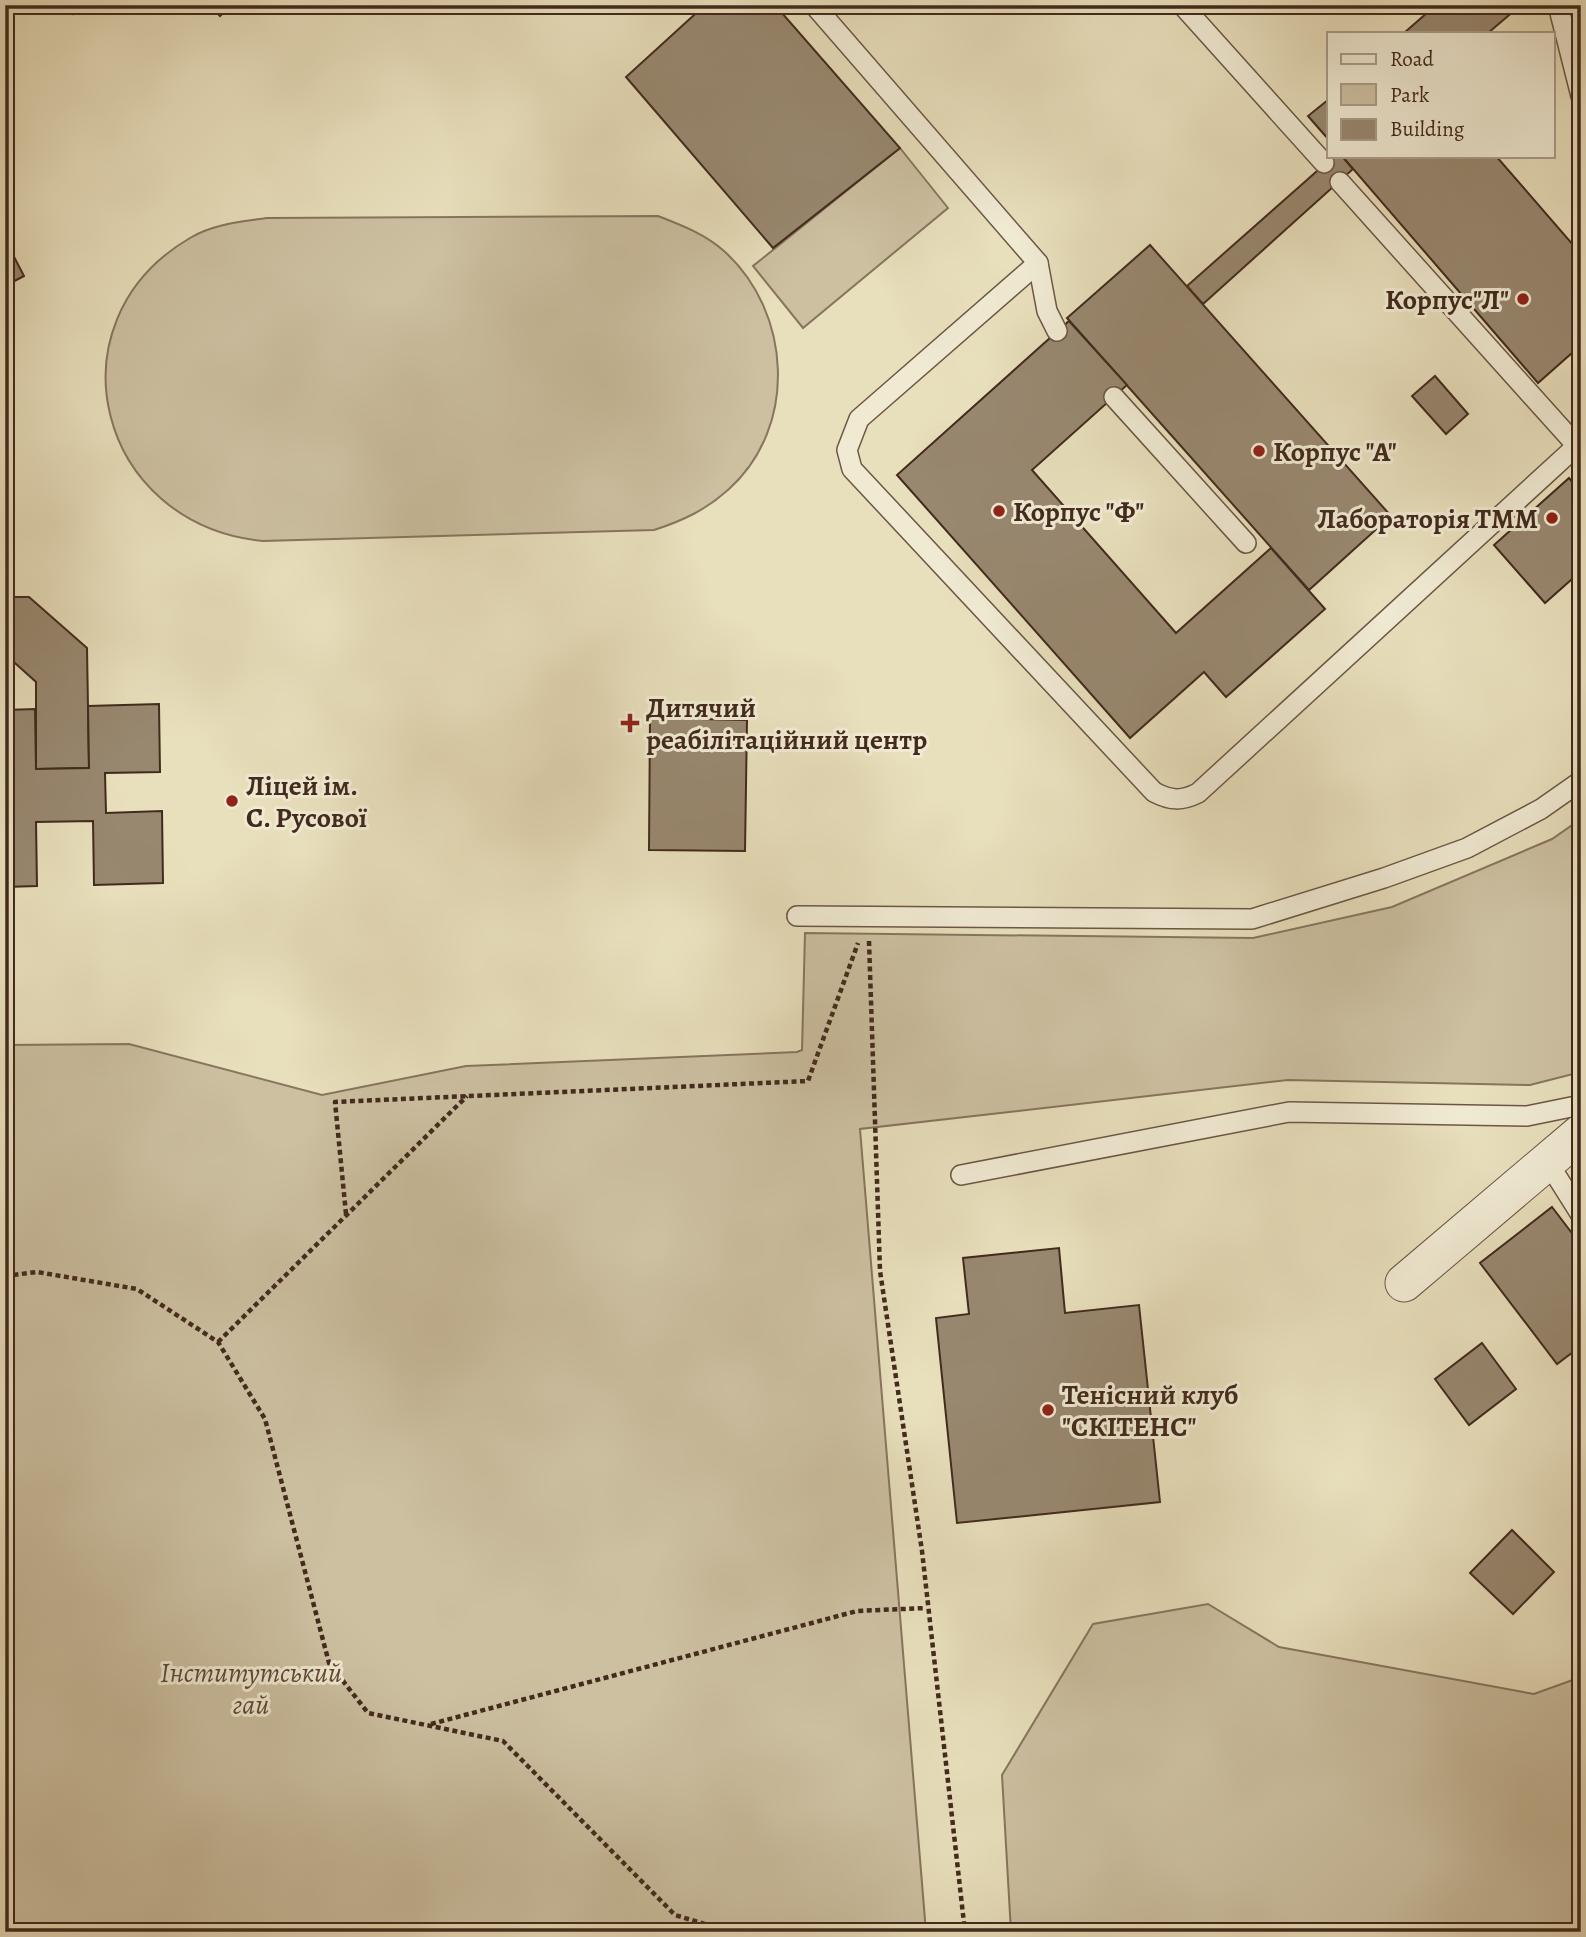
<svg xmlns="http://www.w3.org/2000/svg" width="1586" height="1937" viewBox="0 0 1586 1937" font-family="Alegreya,serif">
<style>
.green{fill:#ccc0a1;stroke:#87755f;stroke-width:2}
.building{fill:#988870;stroke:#422a1d;stroke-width:2}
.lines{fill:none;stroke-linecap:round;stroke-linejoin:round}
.service-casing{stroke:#6c5745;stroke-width:22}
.minor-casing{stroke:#6c5745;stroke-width:39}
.path{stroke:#422a1d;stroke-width:4.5;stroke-dasharray:5 3.5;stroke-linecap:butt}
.service{stroke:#f0ead3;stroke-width:19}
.minor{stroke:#f0ead3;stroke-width:37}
.poi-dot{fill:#8f2418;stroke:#f0ead3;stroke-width:2.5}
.labels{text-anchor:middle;stroke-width:6;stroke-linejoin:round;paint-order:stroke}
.poi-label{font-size:28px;font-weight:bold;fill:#422a1d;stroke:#f0ead3;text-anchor:start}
.park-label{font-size:28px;font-style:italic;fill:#5e4837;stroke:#f0ead3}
</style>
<rect width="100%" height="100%" fill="#e8dfbc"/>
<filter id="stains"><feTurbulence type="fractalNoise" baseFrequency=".00286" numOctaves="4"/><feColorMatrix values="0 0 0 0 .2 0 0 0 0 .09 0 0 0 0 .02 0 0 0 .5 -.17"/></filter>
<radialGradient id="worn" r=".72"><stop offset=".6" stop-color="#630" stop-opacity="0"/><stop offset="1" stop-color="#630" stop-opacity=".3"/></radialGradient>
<!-- green -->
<g class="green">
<polygon points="900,148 948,208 803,328 753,266"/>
<path d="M 658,216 C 681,225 705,234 724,251 C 792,312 798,427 729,489 C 706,510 682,521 654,530 L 263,541 C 97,525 46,322 190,238 C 213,224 240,222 267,218 Z"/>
<polygon points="1581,819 1581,1072 1530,1085 1288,1080 860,1129 926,1932 5,1932 5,1045 129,1044 322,1095 466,1066 797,1052 802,1050 805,933 1253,938 1392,907 1552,839"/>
<polygon points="1208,1604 1279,1647 1534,1694 1581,1677 1581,1932 1011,1932 1002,1775 1093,1624"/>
</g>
<!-- building -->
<g class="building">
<polygon points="66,5 84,5 73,14"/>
<polygon points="210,5 232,5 220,16"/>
<polygon points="705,5 775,5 900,148 773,248 626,77"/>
<polygon points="1436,5 1521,5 1488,33 1404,33"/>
<polygon points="1329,99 1329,140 1308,116"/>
<polygon points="1334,156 1342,156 1353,169 1203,304 1187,286"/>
<polygon points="1342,156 1496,156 1581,254 1581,345 1538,383"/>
<polygon points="1150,245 1391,516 1309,590 1067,318"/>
<polygon points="10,249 24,276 5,286 5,251"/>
<polygon points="1069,321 1127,385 1032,470 1176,633 1271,548 1325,609 1226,697 1204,672 1130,738 897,475"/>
<polygon points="1435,376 1468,414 1446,434 1412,396"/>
<polygon points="1569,478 1581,492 1581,571 1545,603 1494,545"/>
<polygon points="5,597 29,597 87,648 89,768 36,769 36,682 5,654"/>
<polygon points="159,704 160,772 105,773 106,813 162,811 163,883 94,885 93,821 36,822 37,886 5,887 5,710 35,709 36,769 89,768 88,706"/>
<polygon points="650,718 747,720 745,851 649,850"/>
<polygon points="1552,1207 1581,1245 1581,1346 1557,1364 1480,1263"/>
<polygon points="1059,1248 1065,1313 1139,1305 1160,1502 957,1523 936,1318 969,1314 963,1258"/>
<polygon points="1482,1343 1516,1389 1469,1425 1435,1379"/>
<polygon points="1512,1530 1554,1572 1513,1614 1470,1573"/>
</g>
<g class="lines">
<defs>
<g id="service">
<polyline points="814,5 1038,263 1047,311 1057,331"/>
<polyline points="1182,5 1324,163"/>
<polyline points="1558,5 1581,96"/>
<polyline points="1340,182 1577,446"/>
<path d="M 1038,263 L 859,419 L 847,450 L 852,469 L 1154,792 C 1171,801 1182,801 1198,793 L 1581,442"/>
<polyline points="1114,397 1246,543"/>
<polyline points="797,916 1252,919 1384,878 1467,848 1541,809 1581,781"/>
<polyline points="1547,1161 1581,1215"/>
<polyline points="961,1175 1289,1112 1527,1116 1581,1105"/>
</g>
<polyline id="minor" points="1404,1283 1581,1133"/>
</defs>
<!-- service casing -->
<use href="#service" class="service-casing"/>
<!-- minor casing -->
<use href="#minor" class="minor-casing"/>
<!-- path -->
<g class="path">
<polyline points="869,941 880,1271 922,1551 965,1932"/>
<polyline points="346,1214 335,1102 808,1081 858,943"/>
<polyline points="5,1276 37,1272 137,1289 218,1342 265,1419 329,1663 368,1713 503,1741 675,1915 731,1932"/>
<polyline points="218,1342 467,1096"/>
<polyline points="431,1724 857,1611 926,1608"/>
</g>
<!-- service -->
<use href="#service" class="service"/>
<!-- minor -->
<use href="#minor" class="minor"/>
</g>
<!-- markers -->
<g class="poi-dot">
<circle cx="1523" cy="299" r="7"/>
<circle cx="1259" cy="451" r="7"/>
<circle cx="999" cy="511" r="7"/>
<circle cx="1552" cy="518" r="7"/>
<path d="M626.5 712.5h7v7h7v7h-7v7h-7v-7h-7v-7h7z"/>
<circle cx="232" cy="801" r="7"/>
<circle cx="1048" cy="1410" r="7"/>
</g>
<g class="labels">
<!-- poi labels -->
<g class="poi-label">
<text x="1509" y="309" text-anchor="end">Корпус"Л"</text>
<text x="1273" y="461">Корпус "А"</text>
<text x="1013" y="521">Корпус "Ф"</text>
<text x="1538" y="528" text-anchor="end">Лабораторія ТММ</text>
<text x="646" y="717">Дитячий<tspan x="646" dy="32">реабілітаційний центр</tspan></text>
<text x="246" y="795">Ліцей ім.<tspan x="246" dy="32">С. Русової</tspan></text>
<text x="1062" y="1404">Тенісний клуб<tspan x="1062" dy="32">"СКІТЕНС"</tspan></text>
</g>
<!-- park labels -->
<g class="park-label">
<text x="251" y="1682">Інститутський<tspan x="251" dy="32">гай</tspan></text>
</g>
</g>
<!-- margin -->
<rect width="1586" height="1937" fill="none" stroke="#e8dfbc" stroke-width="28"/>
<rect x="7" y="7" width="1572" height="1923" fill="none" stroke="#422a1d" stroke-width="3.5"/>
<rect x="14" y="14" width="1558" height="1909" fill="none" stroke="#422a1d" stroke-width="2"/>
<!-- legend -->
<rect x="1327" y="32" width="228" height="126" fill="#f0ead3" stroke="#aa9d8a" stroke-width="2"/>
<rect x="1341" y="54" width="35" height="10" fill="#f0ead3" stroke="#aa9d8a" stroke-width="2"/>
<text x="1390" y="66" font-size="21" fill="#422a1d">Road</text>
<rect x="1341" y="84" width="35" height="21" fill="#ccc0a1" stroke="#aa9d8a" stroke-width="2"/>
<text x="1390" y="102" font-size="21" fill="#422a1d">Park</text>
<rect x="1341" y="119" width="35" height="21" fill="#988870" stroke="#aa9d8a" stroke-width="2"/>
<text x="1390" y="136" font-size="21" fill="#422a1d">Building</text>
<rect width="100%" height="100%" filter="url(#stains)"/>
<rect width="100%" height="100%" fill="url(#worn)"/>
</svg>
